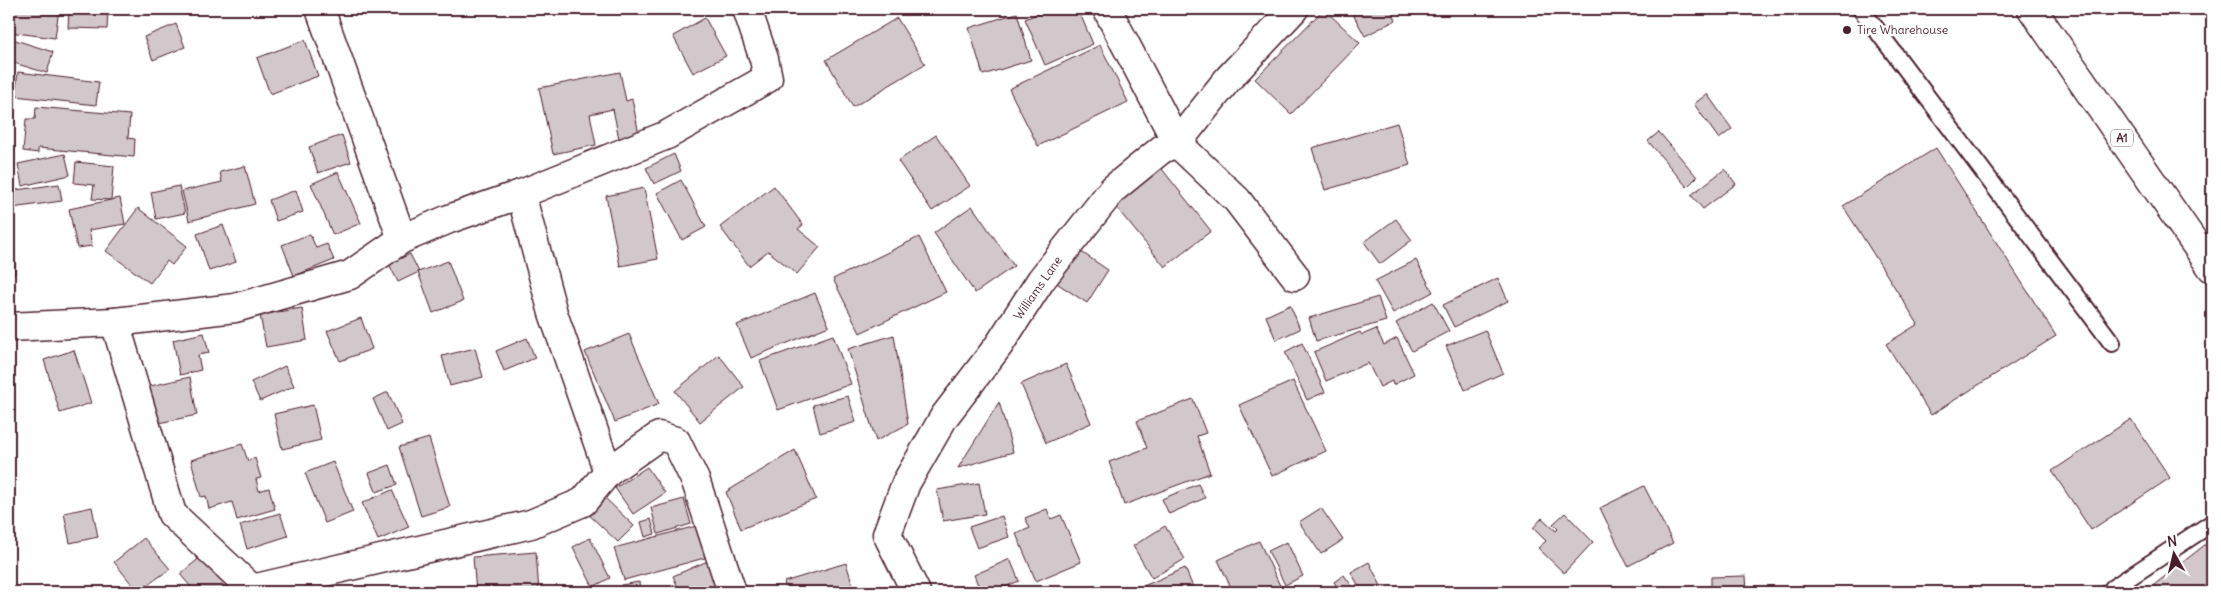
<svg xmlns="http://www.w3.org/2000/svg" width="2221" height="601" viewBox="0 0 2221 601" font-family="Delius,sans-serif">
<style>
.building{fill:#d2c7cb;stroke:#4a1f2b}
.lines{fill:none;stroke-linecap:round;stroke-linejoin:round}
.lane-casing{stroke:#4a1f2b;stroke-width:20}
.street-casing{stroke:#4a1f2b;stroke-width:31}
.primary-casing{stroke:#4a1f2b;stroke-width:31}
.lane{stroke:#fff;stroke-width:16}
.street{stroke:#fff;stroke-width:28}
.primary{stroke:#fff;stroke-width:28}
.poi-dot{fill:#4a1f2b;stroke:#fff;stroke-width:2}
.labels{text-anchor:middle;stroke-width:4.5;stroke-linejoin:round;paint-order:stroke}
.shield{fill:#fff;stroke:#80626b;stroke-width:1}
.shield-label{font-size:11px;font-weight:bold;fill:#4a1f2b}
.poi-label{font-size:12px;fill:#4a1f2b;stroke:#fff;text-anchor:start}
.street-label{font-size:12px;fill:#4a1f2b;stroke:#fff}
</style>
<rect width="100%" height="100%" fill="#fff"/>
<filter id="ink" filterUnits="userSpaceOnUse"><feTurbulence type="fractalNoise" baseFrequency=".02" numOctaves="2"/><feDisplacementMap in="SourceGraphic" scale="10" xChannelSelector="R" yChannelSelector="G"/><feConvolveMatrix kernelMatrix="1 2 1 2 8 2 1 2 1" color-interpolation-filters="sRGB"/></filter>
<g filter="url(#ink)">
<!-- building -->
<g class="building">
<polygon points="11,9 59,9 55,38 9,32"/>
<polygon points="69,9 108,9 107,29 68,28"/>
<polygon points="777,9 798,9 780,15"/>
<polygon points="1049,9 1078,9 1093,44 1045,65 1025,19"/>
<polygon points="1324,9 1360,43 1291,114 1255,79"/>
<polygon points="1350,9 1390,9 1396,20 1365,36"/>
<polygon points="1017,13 1031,60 983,75 969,28"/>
<polygon points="705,18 726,56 693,73 673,36"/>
<polygon points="897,18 925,64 853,107 826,60"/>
<polygon points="176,24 185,47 153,60 144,37"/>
<polygon points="9,38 53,52 47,73 14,63 11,73 9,73"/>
<polygon points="305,40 318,76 270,94 257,58"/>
<polygon points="1100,45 1128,102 1038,146 1009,89"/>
<polygon points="18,72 99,82 96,105 15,96"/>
<polygon points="620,72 626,101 632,99 639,134 619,139 613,109 590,114 596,145 553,154 539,88"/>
<polygon points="1707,94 1732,129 1719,139 1694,104"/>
<polygon points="36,107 130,115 128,138 135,139 134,157 38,148 38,153 23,151 26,119 35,119"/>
<polygon points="1397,123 1410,165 1325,190 1312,148"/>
<polygon points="1659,132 1697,177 1687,187 1648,141"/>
<polygon points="342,135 351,162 318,173 309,147"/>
<polygon points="936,135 970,186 932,211 898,161"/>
<polygon points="1936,148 2056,336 1931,415 1886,344 1918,324 1843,206"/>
<polygon points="65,154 70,175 22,186 18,164"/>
<polygon points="674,154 681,171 654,184 646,168"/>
<polygon points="76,162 114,166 111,200 92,199 94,185 74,183"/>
<polygon points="1158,164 1211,231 1165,267 1111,201"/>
<polygon points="245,166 255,204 189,221 182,191 222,182 220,172"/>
<polygon points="1725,169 1736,184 1703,209 1691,195"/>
<polygon points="338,172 361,223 333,235 311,184"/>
<polygon points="681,180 706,227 682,240 657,193"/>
<polygon points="59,184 62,201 12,208 9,191"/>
<polygon points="179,186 185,213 156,219 151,192"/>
<polygon points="774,186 803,225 798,229 820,247 797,274 768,251 749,266 720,227"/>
<polygon points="644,188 658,259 620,266 606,196"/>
<polygon points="296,190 303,212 276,221 269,200"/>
<polygon points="120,198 125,224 89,230 92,246 77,248 69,209"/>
<polygon points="972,206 1014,266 975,293 934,233"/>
<polygon points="138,208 187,246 172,265 167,261 150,283 106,251"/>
<polygon points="1396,219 1412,240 1380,264 1364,242"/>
<polygon points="9,224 14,224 15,274 9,274"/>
<polygon points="223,225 236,262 209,271 197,234"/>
<polygon points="310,234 316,248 327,244 334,260 294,276 282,245"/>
<polygon points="919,237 946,292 860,333 833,279"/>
<polygon points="1074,247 1108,270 1087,303 1052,280"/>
<polygon points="410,254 419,272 398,282 389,264"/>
<polygon points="1416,260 1433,292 1393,313 1375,281"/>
<polygon points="448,261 463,301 433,313 418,272"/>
<polygon points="1498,278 1508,301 1454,327 1443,305"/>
<polygon points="815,293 829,326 751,358 737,325"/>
<polygon points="1378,297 1386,321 1316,341 1309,318"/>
<polygon points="1433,302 1449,331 1412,351 1396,323"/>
<polygon points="1290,305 1300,329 1276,340 1266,316"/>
<polygon points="302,308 307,340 266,347 260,315"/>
<polygon points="361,318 372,349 340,361 327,331"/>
<polygon points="1376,329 1384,345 1397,338 1414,374 1393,385 1392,381 1380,387 1368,363 1326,381 1314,352 1360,332 1362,335"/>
<polygon points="1485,330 1503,373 1465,390 1446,346"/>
<polygon points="204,333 209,353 198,355 201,370 180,375 173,340"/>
<polygon points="629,334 659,404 615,422 585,352"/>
<polygon points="833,335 851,384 778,410 760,361"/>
<polygon points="894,335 908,424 876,441 848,349"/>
<polygon points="527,338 535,358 504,371 496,351"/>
<polygon points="1302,343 1325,392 1307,400 1285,352"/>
<polygon points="475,348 483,377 450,386 442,356"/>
<polygon points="74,350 91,403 60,413 44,360"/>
<polygon points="719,355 744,387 700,422 675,391"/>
<polygon points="1066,364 1091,423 1046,443 1021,384"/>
<polygon points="285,366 294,386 260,401 251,382"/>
<polygon points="190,377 197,415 154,424 146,387"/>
<polygon points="1293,381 1326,451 1272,476 1239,405"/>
<polygon points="388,392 402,424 387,431 373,399"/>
<polygon points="848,396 856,422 820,433 813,405"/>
<polygon points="1193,399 1206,433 1197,436 1210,473 1124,505 1109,462 1147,448 1137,421"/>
<polygon points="999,402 1013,452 958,468"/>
<polygon points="313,405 321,440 282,449 274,414"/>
<polygon points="2131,419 2170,478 2091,530 2052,471"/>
<polygon points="429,438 450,507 421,516 399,447"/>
<polygon points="242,444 248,461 255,458 261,478 256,479 259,491 269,488 275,509 237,520 232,502 209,509 206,496 201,497 191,460"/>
<polygon points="795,450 816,499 741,529 726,492"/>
<polygon points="333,462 353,512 325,523 305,473"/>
<polygon points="390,465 397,485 376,492 369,473"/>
<polygon points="647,467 665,493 633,514 615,488"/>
<polygon points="979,483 985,514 943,521 937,490"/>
<polygon points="1198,484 1205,498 1169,514 1162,499"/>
<polygon points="1644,486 1673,543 1628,566 1600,508"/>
<polygon points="392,490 409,527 378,540 362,503"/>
<polygon points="602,495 634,526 618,542 586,512"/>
<polygon points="684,499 691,524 658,534 651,508"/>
<polygon points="92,507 98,537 70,543 64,513"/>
<polygon points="1321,508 1343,540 1321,554 1299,522"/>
<polygon points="1047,509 1051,519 1061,515 1081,562 1036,581 1016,534 1030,528 1025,518"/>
<polygon points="280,513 288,536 247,549 240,525"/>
<polygon points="1565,513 1593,542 1564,573 1538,548 1546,541 1533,528 1542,518 1556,531 1558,529 1553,524"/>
<polygon points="1002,516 1009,537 977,548 969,527"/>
<polygon points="651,519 655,534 645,537 641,522"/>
<polygon points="700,525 708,557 624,580 614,548"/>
<polygon points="1165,526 1185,559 1152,578 1133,546"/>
<polygon points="144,538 170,569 138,592 114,562"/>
<polygon points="590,538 610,578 593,587 573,547"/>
<polygon points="2211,540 2212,592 2145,592"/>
<polygon points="1259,541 1283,592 1233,592 1218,560"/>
<polygon points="1287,542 1303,576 1285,585 1268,551"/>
<polygon points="536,552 539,592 476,592 473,557"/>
<polygon points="202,556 233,592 195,592 180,574"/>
<polygon points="717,557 723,592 680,592 673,576"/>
<polygon points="1010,559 1019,581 993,592 981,592 974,575"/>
<polygon points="1369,562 1384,592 1362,592 1351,572"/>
<polygon points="846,563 855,592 787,592 784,582"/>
<polygon points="1185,568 1195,592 1141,592 1139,588"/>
<polygon points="1344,575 1356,592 1340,592 1334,582"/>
<polygon points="1746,576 1747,592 1711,592 1711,577"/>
<polygon points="639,582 640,592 622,592 621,585"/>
<polygon points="1016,586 1019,592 1001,592"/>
<polygon points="1833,587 1833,592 1793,592"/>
<polygon points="1678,589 1678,592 1660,592 1660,590"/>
</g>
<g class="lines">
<defs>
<g id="lane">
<polyline points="1861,9 2112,343"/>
<polyline points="2110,592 2113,588 2212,523"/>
</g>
<g id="street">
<polyline points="320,9 402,239"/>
<polyline points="1294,9 1228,79 1177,143 1237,200 1295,276"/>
<polyline points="521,194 553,313 608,472"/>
<polyline points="115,322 235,308 350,275 402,239 449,219 521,194 667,135 768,78 764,59 747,9"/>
<polyline points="9,327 115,322 172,514 252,589 531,524 583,502 608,472 659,436 676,441 696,482 732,592"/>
<polyline points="916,592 887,534 906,483 944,417 999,345 1041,280 1113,189 1162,149 1177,143 1107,9"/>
</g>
<polyline id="primary" points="2032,9 2212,268"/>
</defs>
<!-- lane casing -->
<use href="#lane" class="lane-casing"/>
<!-- street casing -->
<use href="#street" class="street-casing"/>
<!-- primary casing -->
<use href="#primary" class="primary-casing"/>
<!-- lane -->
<use href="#lane" class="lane"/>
<!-- street -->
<use href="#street" class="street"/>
<!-- primary -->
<use href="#primary" class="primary"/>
</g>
</g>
<!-- markers -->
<circle class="poi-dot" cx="1847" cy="30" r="5"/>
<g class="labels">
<!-- shield labels -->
<rect class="shield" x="2111" y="129.5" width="22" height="17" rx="4"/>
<g class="shield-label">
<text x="2122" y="142">A1</text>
</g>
<!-- poi labels -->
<g class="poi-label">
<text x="1857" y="34">Tire Wharehouse</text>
</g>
<!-- street labels -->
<g class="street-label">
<text transform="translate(1038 288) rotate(-55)" y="4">Williams Lane</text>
</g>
</g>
<!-- margin -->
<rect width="2221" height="601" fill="none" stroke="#fff" stroke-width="30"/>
<rect x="15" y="15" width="2191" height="571" fill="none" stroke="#4a1f2b" stroke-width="2" filter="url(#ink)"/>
<!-- north arrow -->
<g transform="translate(2174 554) rotate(352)" stroke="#ffffff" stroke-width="4" paint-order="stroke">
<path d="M0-4L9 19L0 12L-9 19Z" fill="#4a1f2b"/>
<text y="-8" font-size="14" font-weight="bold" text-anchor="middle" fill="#4a1f2b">N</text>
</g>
</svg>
